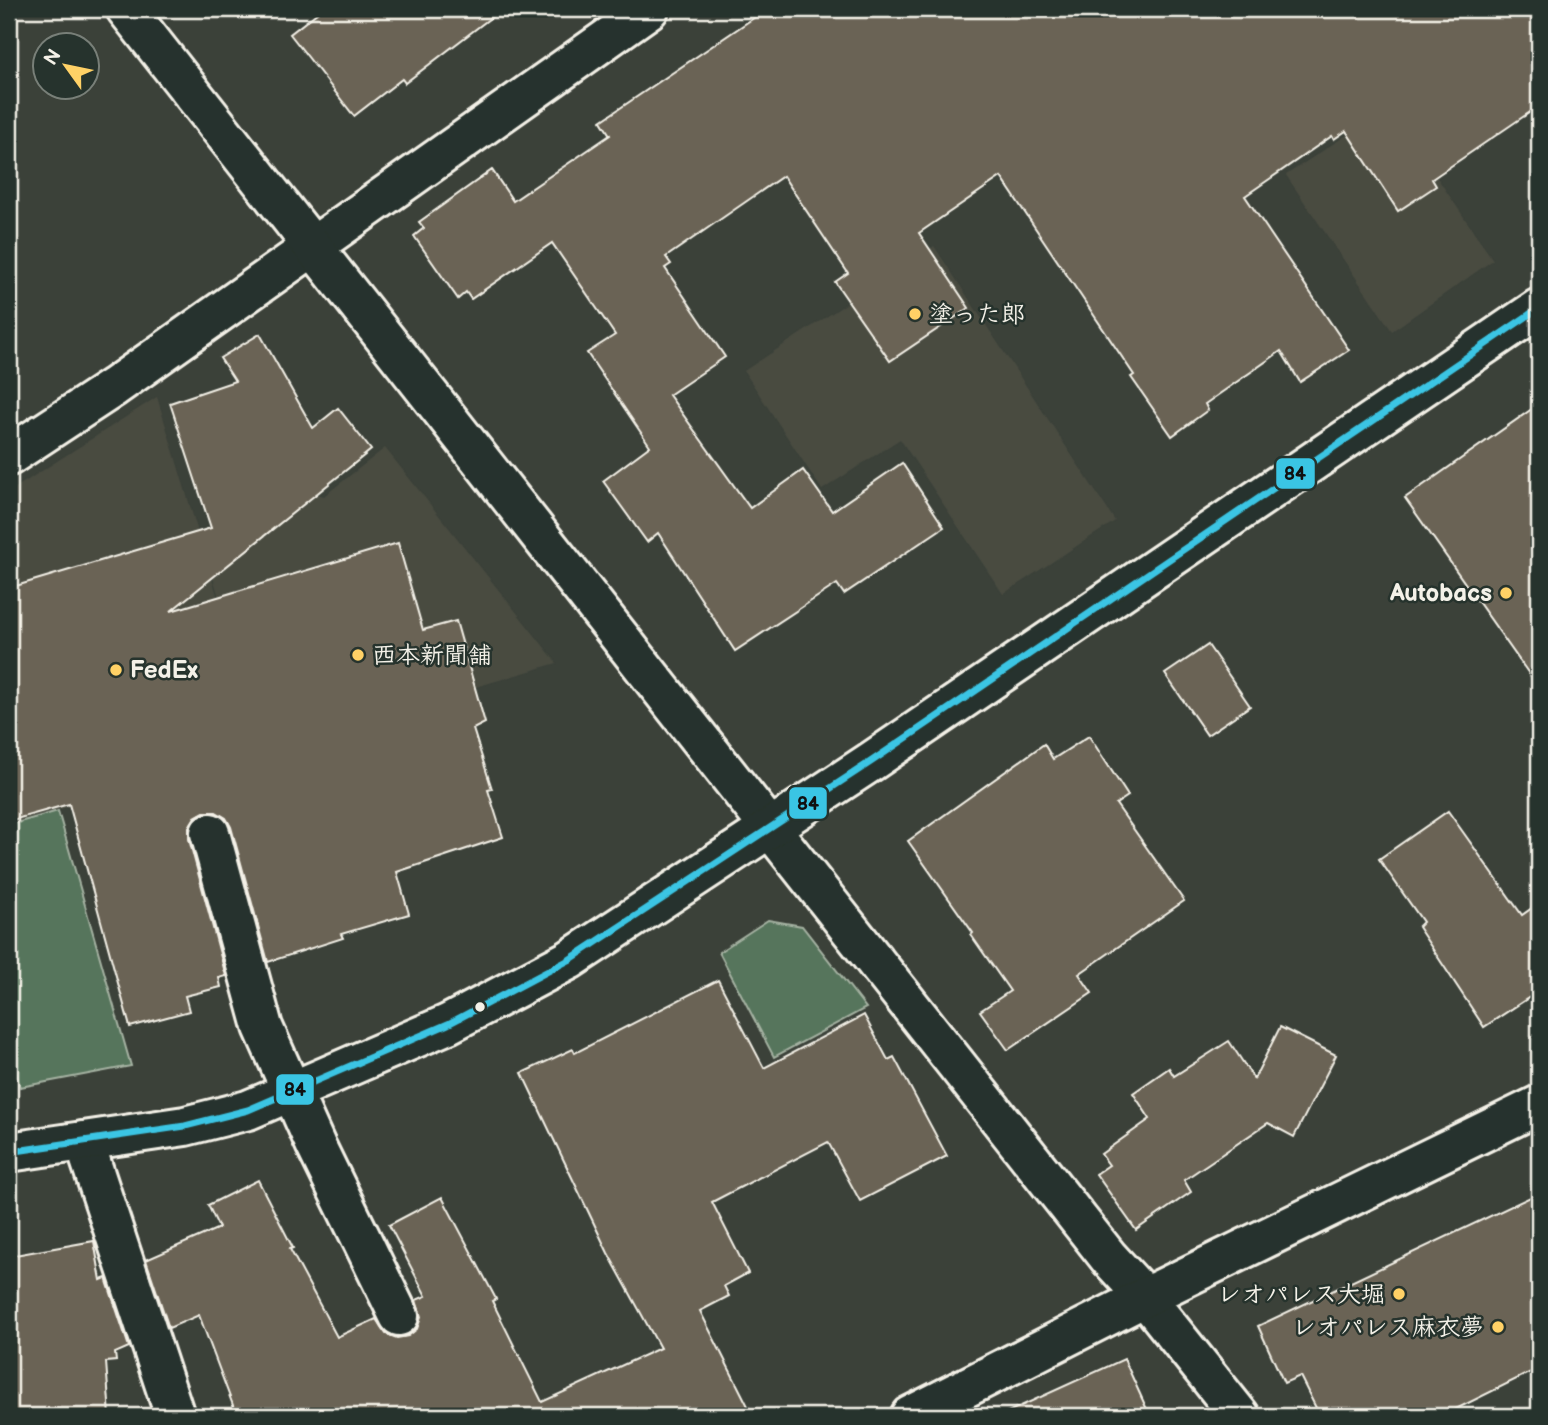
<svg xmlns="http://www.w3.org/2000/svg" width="1548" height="1425" viewBox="0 0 1548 1425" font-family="'Balsamiq Sans','Klee One',sans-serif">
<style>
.built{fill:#494b41}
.green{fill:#56745c;stroke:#a5b2a2;stroke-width:2}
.building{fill:#6b6354;stroke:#f4f1e8;stroke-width:2}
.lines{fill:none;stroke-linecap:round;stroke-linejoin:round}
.minor-casing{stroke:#f4f1e8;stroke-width:44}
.tertiary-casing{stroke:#f4f1e8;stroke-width:44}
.minor{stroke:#26332d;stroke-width:38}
.tertiary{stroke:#26332d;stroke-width:38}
.bus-1-casing{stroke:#26332d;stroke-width:12}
.bus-1{stroke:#3ac5e4;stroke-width:7}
.poi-dot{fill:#ffd166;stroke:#26332d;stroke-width:2.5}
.bus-dot{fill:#f4f1e8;stroke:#26332d;stroke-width:2.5}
.labels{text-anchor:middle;stroke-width:5;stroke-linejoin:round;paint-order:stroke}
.poi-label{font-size:24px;font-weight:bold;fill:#f4f1e8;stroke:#26332d;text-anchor:start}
.line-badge{stroke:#26332d;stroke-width:2.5}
.pale-badge-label{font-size:19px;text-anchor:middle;font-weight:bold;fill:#111}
</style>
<rect width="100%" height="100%" fill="#3b4139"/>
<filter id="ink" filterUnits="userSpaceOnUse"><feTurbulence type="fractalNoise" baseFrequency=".0143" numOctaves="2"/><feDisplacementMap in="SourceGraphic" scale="14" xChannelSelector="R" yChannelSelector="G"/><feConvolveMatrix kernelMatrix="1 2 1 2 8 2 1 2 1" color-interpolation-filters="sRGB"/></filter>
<g filter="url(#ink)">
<!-- built -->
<g class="built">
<polygon points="1389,107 1493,260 1392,331 1286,175"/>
<polygon points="934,246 1115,521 1003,594 900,439 822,490 744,371"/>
<polygon points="157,397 264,750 9,824 9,492"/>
<polygon points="385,448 557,663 265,749 205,551 307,491 324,496"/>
</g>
<!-- green -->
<g class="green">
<polygon points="58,811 131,1066 20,1087 9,1048 9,825"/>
<polygon points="768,920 802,926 866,1008 774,1057 719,952"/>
</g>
<!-- building -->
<g class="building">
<polygon points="322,9 502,9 405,83 402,79 354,116 290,34"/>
<polygon points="767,9 1524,9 1539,31 1539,106 1432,179 1436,186 1398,211 1346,131 1334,139 1332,136 1245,196 1349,350 1300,382 1281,351 1205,404 1208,410 1172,436 1131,377 1134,375 1001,177 919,233 969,308 890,361 835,282 848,273 783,176 666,257 671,264 665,268 725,357 669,395 750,508 803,470 832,511 902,463 944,527 844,594 837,584 735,651 658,533 647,542 603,481 650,446 587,353 615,335 552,243 471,299 466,292 458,299 414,236 424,228 419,222 492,170 513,201 610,135 601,121"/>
<polygon points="260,334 313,428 338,408 371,450 171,611 398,543 423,630 456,621 485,723 473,729 492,789 488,790 503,837 397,872 409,914 341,934 343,938 268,962 231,827 226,818 216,812 204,812 195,817 189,827 189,839 226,976 219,978 221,987 185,996 189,1011 130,1027 69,804 9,821 9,588 211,528 170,403 235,381 220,358"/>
<polygon points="1539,404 1539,688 1405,498"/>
<polygon points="1208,645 1250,706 1207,735 1165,674"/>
<polygon points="1089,736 1128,796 1116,804 1184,901 1079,974 1092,993 1008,1050 980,1011 1010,991 971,935 973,933 908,841 1044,744 1053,759"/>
<polygon points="1448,811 1522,915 1539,903 1539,991 1484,1027 1418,927 1423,922 1379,859"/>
<polygon points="718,980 764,1068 864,1015 888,1060 894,1057 947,1156 860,1201 828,1142 712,1202 748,1273 724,1286 729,1296 700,1311 753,1416 237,1416 199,1315 169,1328 146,1260 219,1228 208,1205 258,1180 293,1248 290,1249 337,1337 376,1319 386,1334 397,1338 408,1336 417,1329 421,1317 416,1300 426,1296 389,1225 442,1197 496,1299 492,1301 542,1402 660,1348 608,1253 522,1073 573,1049 575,1053"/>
<polygon points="1280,1027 1336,1055 1294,1137 1268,1123 1184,1180 1191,1192 1136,1230 1096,1174 1109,1165 1101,1154 1150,1119 1133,1093 1169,1068 1174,1076 1229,1041 1254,1079"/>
<polygon points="1539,1193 1539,1368 1442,1416 1320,1416 1300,1376 1284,1383 1258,1326"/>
<polygon points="94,1241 101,1280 106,1278 129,1347 115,1353 116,1361 106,1362 110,1416 9,1416 9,1256"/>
<polygon points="1124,1359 1150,1416 999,1416"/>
</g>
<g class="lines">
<defs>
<g id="minor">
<polyline points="9,456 114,387 649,9"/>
<polyline points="770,828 1109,1258 1145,1297 1240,1416"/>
<polyline points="210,833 263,1027 316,1146 399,1316"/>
<polyline points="84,1141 175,1416"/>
<polyline points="910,1416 1145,1297 1539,1105"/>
</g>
<g id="tertiary">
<polyline points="126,9 770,828"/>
<polyline points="9,1152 185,1126 248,1110 448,1024 569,960 872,761 1539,308"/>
</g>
</defs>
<!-- minor casing -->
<use href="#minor" class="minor-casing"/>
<!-- tertiary casing -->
<use href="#tertiary" class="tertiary-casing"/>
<!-- minor -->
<use href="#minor" class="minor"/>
<!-- tertiary -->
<use href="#tertiary" class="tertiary"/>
<defs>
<polyline id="bus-1" points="9,1152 185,1126 248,1110 448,1024 569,960 872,761 1539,308"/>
</defs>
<!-- bus-1 casing -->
<use href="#bus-1" class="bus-1-casing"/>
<!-- bus-1 -->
<use href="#bus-1" class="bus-1"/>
</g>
</g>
<!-- markers -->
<g class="poi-dot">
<circle cx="915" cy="314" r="7"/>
<circle cx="1506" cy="593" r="7"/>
<circle cx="358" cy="655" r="7"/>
<circle cx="116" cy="670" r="7"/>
<circle cx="1399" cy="1294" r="7"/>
<circle cx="1498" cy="1327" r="7"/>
</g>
<circle class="bus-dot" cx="480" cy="1007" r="6"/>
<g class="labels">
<!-- poi labels -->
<g class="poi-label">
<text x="929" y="322">塗った郎</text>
<text x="1492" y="601" text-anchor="end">Autobacs</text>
<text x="372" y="663">西本新聞舗</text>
<text x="130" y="678">FedEx</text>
<text x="1385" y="1302" text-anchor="end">レオパレス大堀</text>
<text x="1484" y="1335" text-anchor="end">レオパレス麻衣夢</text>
</g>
</g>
<g class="line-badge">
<rect x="1275" y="457" width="41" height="33" rx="7" fill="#3ac5e4"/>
<rect x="788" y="786" width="40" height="34" rx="7" fill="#3ac5e4"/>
<rect x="275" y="1073" width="40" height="33" rx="7" fill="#3ac5e4"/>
</g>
<g class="pale-badge-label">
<text x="1295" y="480">84</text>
<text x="808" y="810">84</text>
<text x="295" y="1096">84</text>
</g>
<!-- margin -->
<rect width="1548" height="1425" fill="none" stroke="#26332d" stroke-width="35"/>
<rect x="18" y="18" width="1513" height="1390" fill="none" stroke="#f4f1e8" stroke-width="2.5" filter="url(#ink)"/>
<!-- north arrow -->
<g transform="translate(66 66) rotate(303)"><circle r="33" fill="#26332d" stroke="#787f78" stroke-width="2"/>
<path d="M0-5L12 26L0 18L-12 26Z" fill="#ffd166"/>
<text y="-10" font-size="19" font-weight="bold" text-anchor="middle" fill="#f4f1e8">N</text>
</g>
</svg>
